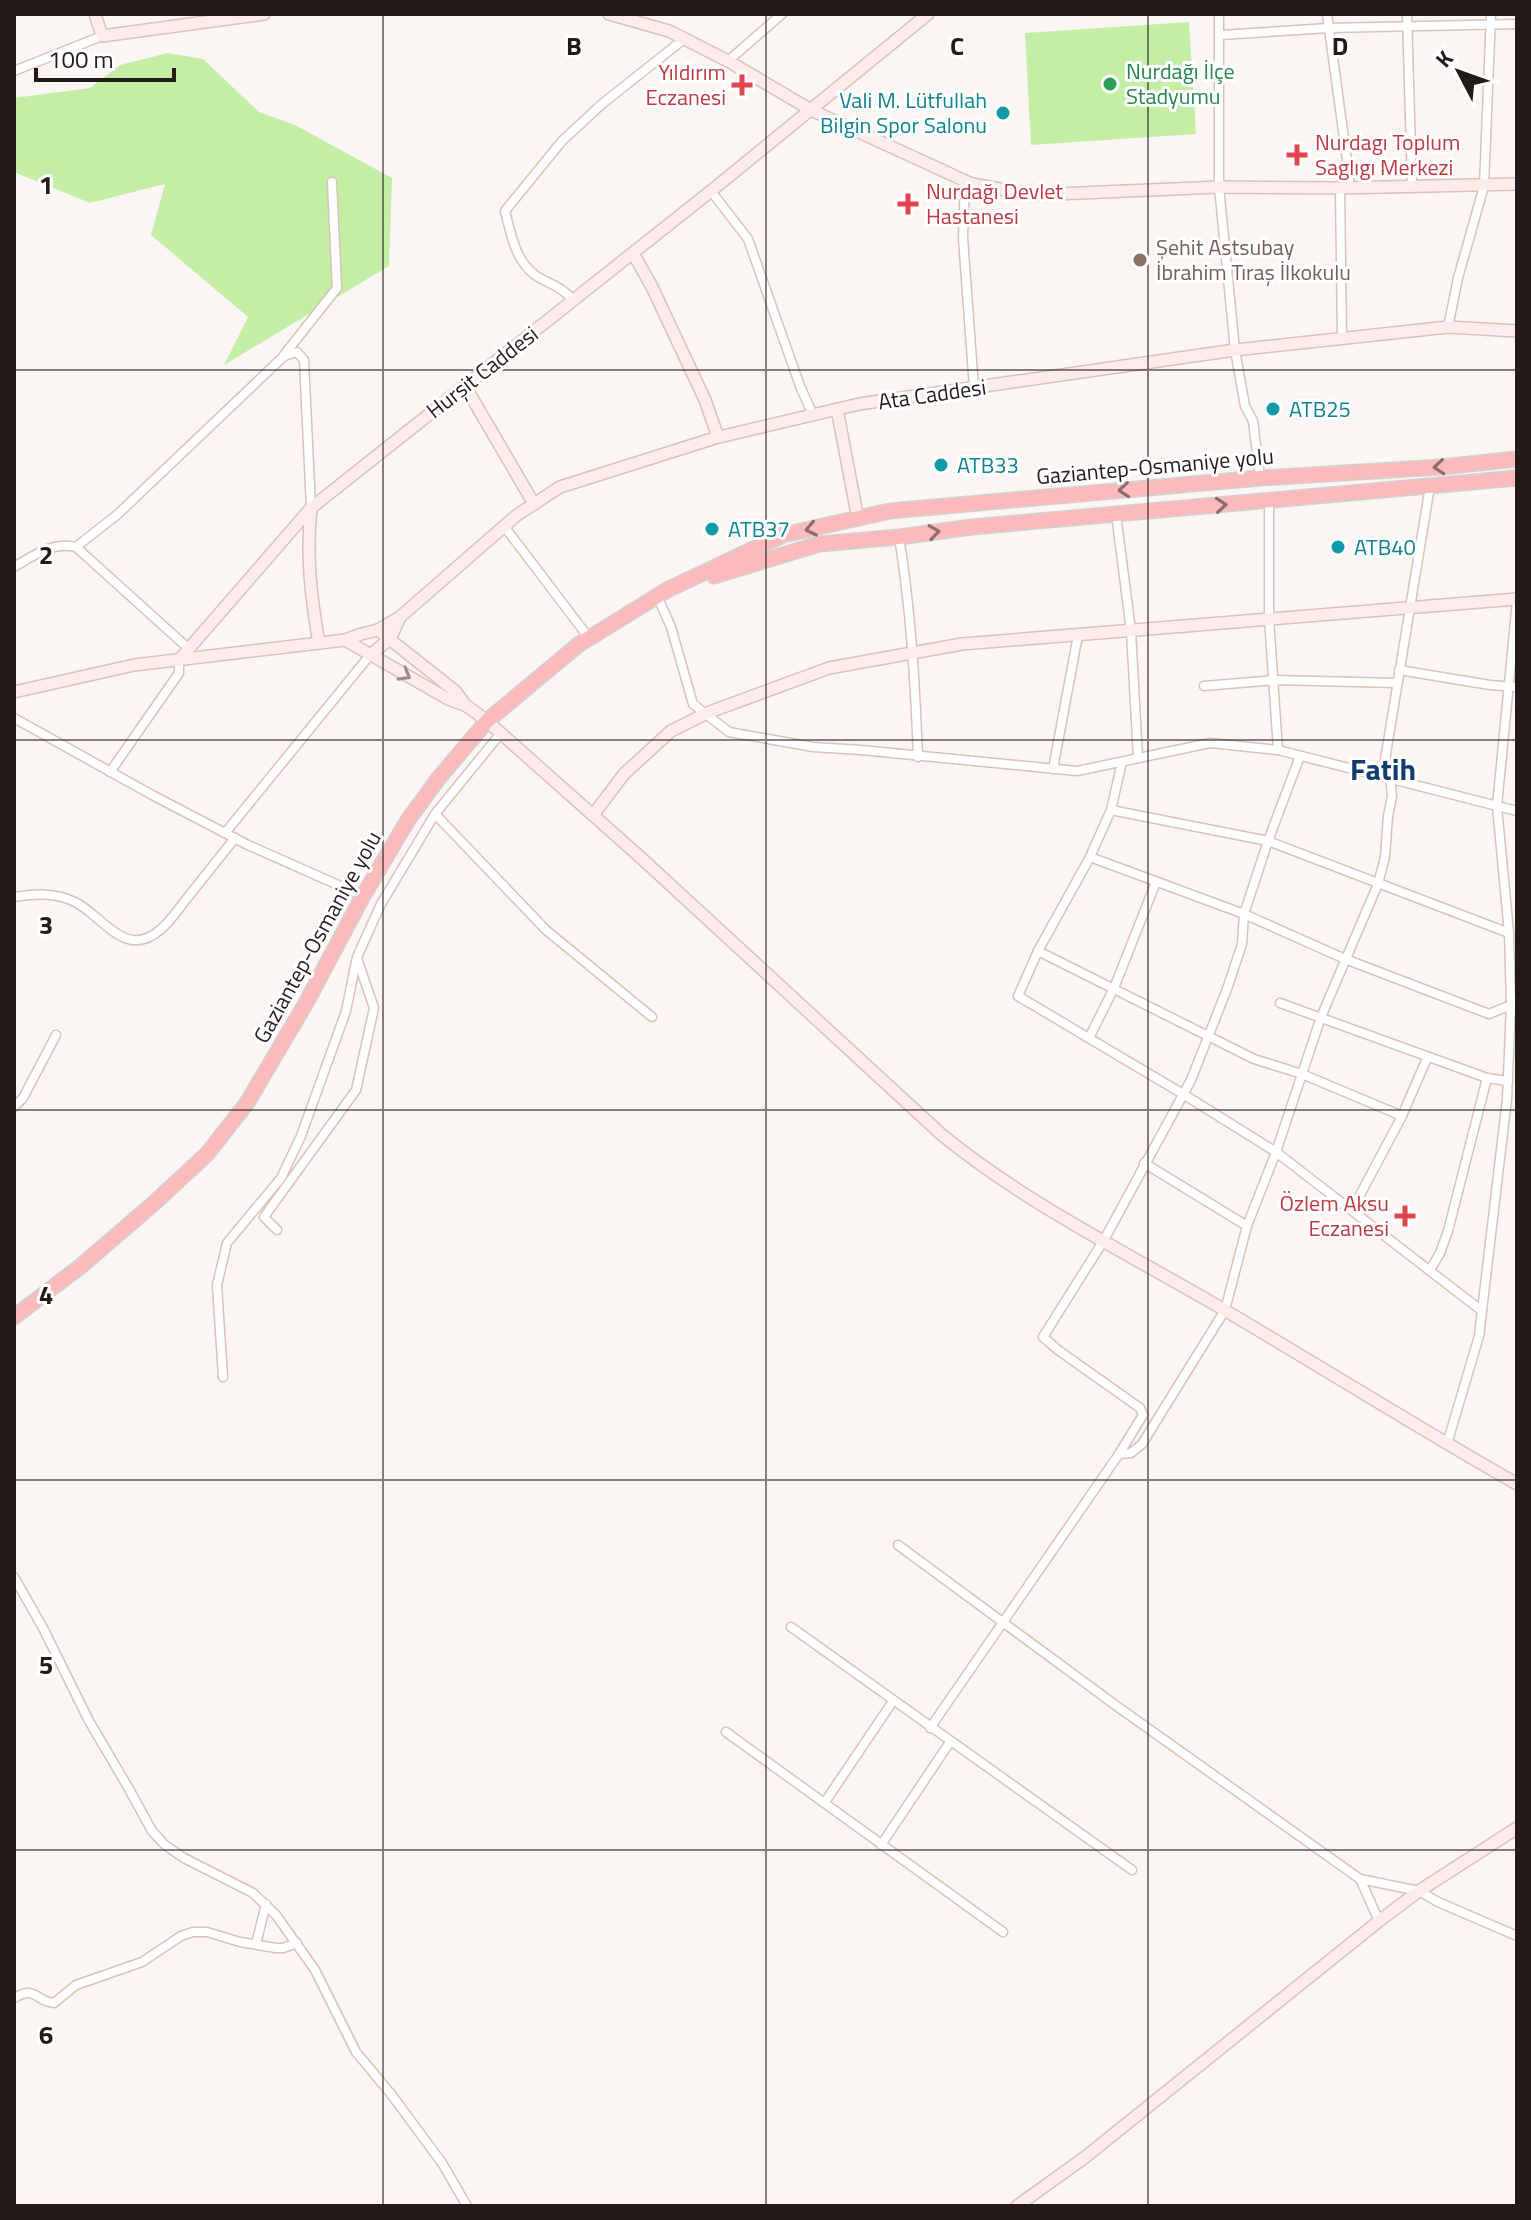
<svg xmlns="http://www.w3.org/2000/svg" width="1531" height="2220" viewBox="0 0 1531 2220" font-family="'Titillium Web',sans-serif">
<style>
.green{fill:#c4eda6}
.lines{fill:none;stroke-linecap:round;stroke-linejoin:round}
.street-casing{stroke:#dbc2b8;stroke-width:11}
.secondary-casing{stroke:#dbc2b8;stroke-width:14}
.highway-casing{stroke:#d3d1d1;stroke-width:17}
.street{stroke:#fff;stroke-width:8}
.secondary{stroke:#feebeb;stroke-width:11}
.highway{stroke:#fbbbbc;stroke-width:14}
.oneway{stroke:#906b6a}
.oneway2{stroke:#9c8d8c}
.grid{fill:none;stroke:#241b18;stroke-width:2;stroke-opacity:0.55}
.leisure-dot{fill:#2e9e5b;stroke:#fff;stroke-width:3}
.health-dot{fill:#e0444e;stroke:#fff;stroke-width:3}
.culture-dot{fill:#0f9aa8;stroke:#fff;stroke-width:3}
.education-dot{fill:#8d6e63;stroke:#fff;stroke-width:3}
.labels{text-anchor:middle;stroke-width:6;stroke-linejoin:round;paint-order:stroke}
.leisure-label{font-size:22px;fill:#27864d;stroke:#fff;text-anchor:start}
.health-label{font-size:22px;fill:#be3a42;stroke:#fff;text-anchor:end}
.culture-label{font-size:22px;fill:#0d838f;stroke:#fff;text-anchor:start}
.education-label{font-size:22px;fill:#785e54;stroke:#fff;text-anchor:start}
.street-label{font-size:22px;fill:#241b18;stroke:#fff}
.district-label{font-size:30px;font-weight:bold;fill:#123c70;stroke:#fff}
.grid-label{font-size:26px;text-anchor:middle;font-weight:bold;fill:#241b18;stroke:#fff;stroke-width:6;stroke-linejoin:round;paint-order:stroke}
</style>
<rect width="100%" height="100%" fill="#fbf6f4"/>
<!-- green -->
<g class="green">
<polygon points="1189,22 1196,134 1031,145 1025,33"/>
<polygon points="168,53 203,59 259,112 295,125 392,178 389,266 224,365 248,317 151,235 165,184 90,203 14,172 14,98 90,88 120,65"/>
</g>
<g class="lines">
<defs>
<g id="street">
<polyline points="1219,14 1219,187 1235,350 1245,406 1253,421 1260,478"/>
<polyline points="1327,14 1349,175 1349,187"/>
<polyline points="1407,14 1412,186"/>
<polyline points="1221,35 1328,28 1517,24"/>
<polyline points="728,61 782,14"/>
<polyline points="14,71 102,36"/>
<polyline points="965,181 963,238 974,388"/>
<polyline points="1340,188 1342,339"/>
<polyline points="711,191 748,239 800,386 813,415"/>
<path d="M 573,300 C 560,285 550,285 535,275 C 515,260 511,234 505,211 L 562,141 L 602,104 L 684,39"/>
<polyline points="1448,327 1458,278 1484,186 1491,14"/>
<polyline points="284,355 337,288 332,182"/>
<polyline points="1269,500 1269,618 1278,750"/>
<polyline points="1116,514 1131,631 1138,758"/>
<polyline points="504,526 589,638"/>
<path d="M 899,537 C 911,610 915,683 918,757"/>
<polyline points="76,547 189,649"/>
<path d="M 14,567 C 33,556 53,541 76,547 L 118,514 L 284,356 L 297,352 L 304,360 L 311,508"/>
<polyline points="657,596 671,627 693,704 729,732 813,747 861,750 1077,771 1210,743 1278,750 1517,811"/>
<polyline points="1399,670 1490,685 1517,687"/>
<polyline points="1204,686 1274,680 1397,683"/>
<polyline points="14,718 154,796 248,845 363,896"/>
<polyline points="1053,769 1078,635"/>
<polyline points="110,772 179,673 179,660"/>
<polyline points="1111,810 1268,841 1509,933"/>
<polyline points="435,814 501,733"/>
<polyline points="225,833 370,655"/>
<polyline points="1090,857 1111,810 1122,762"/>
<path d="M 14,897 C 35,894 55,892 75,902 C 103,916 125,960 160,930 C 171,921 179,908 188,897 C 204,877 219,858 235,838"/>
<polyline points="1038,951 1254,1059 1302,1074 1402,1116 1352,1210"/>
<polyline points="1280,1003 1487,1078 1508,1081"/>
<polyline points="1089,1038 1114,988 1156,882"/>
<polyline points="14,1107 23,1098 56,1035"/>
<polyline points="1402,1116 1427,1058"/>
<polyline points="1144,1163 1247,1226"/>
<polyline points="277,1230 264,1217 356,1090 374,1008 357,958"/>
<polyline points="1430,1270 1440,1253 1448,1231 1487,1078"/>
<polyline points="1482,1311 1276,1152 1183,1094 1018,996 1038,951 1090,857 1244,914 1345,959 1489,1014 1511,1005 1517,1000"/>
<polyline points="223,1377 217,1285 227,1243 281,1178 301,1136 346,1011 357,957 381,904 435,814 546,930 652,1017"/>
<polyline points="1447,1444 1479,1336 1507,1099 1511,1005 1509,933 1497,806 1517,601"/>
<polyline points="1119,1454 1131,1453 1142,1444 1225,1310 1247,1226 1276,1152 1321,1017 1378,884 1385,857 1388,816 1392,796 1390,778 1384,766 1430,486"/>
<polyline points="898,1545 1118,1707 1360,1879 1419,1891 1438,1902 1517,1936"/>
<polyline points="14,1577 43,1628 89,1721 129,1789 152,1831 165,1845 184,1858 253,1893 276,1915 315,1970 356,2052 391,2094 442,2163 467,2206"/>
<polyline points="791,1627 1132,1870"/>
<polyline points="930,1728 1119,1454 1143,1415 1140,1408 1058,1350 1043,1337 1104,1240 1191,1080 1227,989 1242,944 1244,914 1268,841 1300,756"/>
<polyline points="726,1732 1003,1932"/>
<polyline points="825,1802 893,1701"/>
<polyline points="881,1845 950,1742"/>
<polyline points="1360,1879 1379,1921"/>
<polyline points="256,1944 266,1904"/>
<path d="M 14,1998 C 36,1985 35,2001 54,2003 L 76,1985 L 142,1962 L 181,1936 L 193,1932 L 207,1932 L 240,1942 L 276,1948 L 283,1948 L 297,1943"/>
</g>
<g id="secondary">
<polyline points="95,14 102,36 264,14"/>
<polyline points="609,14 669,31 728,61 811,110 972,184 1034,195 1219,187 1340,188 1517,184"/>
<polyline points="633,253 652,287 705,400 718,437"/>
<polyline points="465,386 534,504"/>
<polyline points="837,409 858,519"/>
<path d="M 311,509 C 306,555 311,598 319,643"/>
<polyline points="378,630 455,691 466,706"/>
<path d="M 345,640 L 448,699 L 467,706 L 487,721 L 639,856 L 942,1135 C 1023,1201 1119,1249 1209,1301 C 1312,1361 1413,1425 1517,1484"/>
<polyline points="370,655 390,639 400,617"/>
<polyline points="179,660 311,508 711,191 928,14"/>
<polyline points="14,692 134,665 345,640 361,634 378,630 400,617 517,515 560,487 715,438 859,404 1235,350 1448,327 1517,331"/>
<polyline points="593,815 624,774 671,731 707,713 829,668 962,644 1517,599"/>
<polyline points="1017,2206 1084,2158 1379,1921 1419,1891 1517,1828"/>
</g>
<g id="highway">
<polyline points="714,576 819,544 899,537 972,527 1517,478"/>
<polyline points="14,1317 81,1266 153,1204 207,1154 247,1103 306,1003 363,896 408,820 438,779 487,721 578,645 667,590 783,535 890,511 1260,478 1441,467 1517,459"/>
</g>
</defs>
<!-- street casing -->
<use href="#street" class="street-casing"/>
<!-- secondary casing -->
<use href="#secondary" class="secondary-casing"/>
<!-- highway casing -->
<use href="#highway" class="highway-casing"/>
<!-- street -->
<use href="#street" class="street"/>
<!-- secondary -->
<use href="#secondary" class="secondary"/>
<!-- highway -->
<use href="#highway" class="highway"/>
</g>
<!-- one-way arrows -->
<defs><path id="oneway-chevron" d="M-2-3.5L2.5 0L-2 3.5" fill="none" stroke-width="1.6" stroke-linecap="round" stroke-linejoin="round" transform="scale(2)"/></defs>
<g class="oneway">
<use href="#oneway-chevron" transform="translate(1439 467) rotate(175)"/>
<use href="#oneway-chevron" transform="translate(1124 490) rotate(175)"/>
<use href="#oneway-chevron" transform="translate(1221 505) rotate(-5)"/>
<use href="#oneway-chevron" transform="translate(811 529) rotate(168)"/>
<use href="#oneway-chevron" transform="translate(934 532) rotate(-8)"/>
</g>
<use class="oneway2" href="#oneway-chevron" transform="translate(405 675) rotate(30)"/>
<!-- grid -->
<path class="grid" d="M 383,14 L 383,2206M 766,14 L 766,2206M 1148,14 L 1148,2206M 14,370 L 1517,370M 14,740 L 1517,740M 14,1110 L 1517,1110M 14,1480 L 1517,1480M 14,1850 L 1517,1850"/>
<!-- markers -->
<circle class="leisure-dot" cx="1110" cy="84" r="8"/>
<g class="health-dot">
<path d="M738 73h8v8h8v8h-8v8h-8v-8h-8v-8h8z"/>
<path d="M1293 143h8v8h8v8h-8v8h-8v-8h-8v-8h8z"/>
<path d="M904 192h8v8h8v8h-8v8h-8v-8h-8v-8h8z"/>
<path d="M1401 1204h8v8h8v8h-8v8h-8v-8h-8v-8h8z"/>
</g>
<g class="culture-dot">
<circle cx="1003" cy="113" r="8"/>
<circle cx="1273" cy="409" r="8"/>
<circle cx="941" cy="465" r="8"/>
<circle cx="712" cy="529" r="8"/>
<circle cx="1338" cy="547" r="8"/>
</g>
<circle class="education-dot" cx="1140" cy="260" r="8"/>
<g class="labels">
<!-- leisure labels -->
<g class="leisure-label">
<text x="1126" y="79">Nurdağı İlçe<tspan x="1126" dy="25">Stadyumu</tspan></text>
</g>
<!-- health labels -->
<g class="health-label">
<text x="726" y="80">Yıldırım<tspan x="726" dy="25">Eczanesi</tspan></text>
<text x="1315" y="150" text-anchor="start">Nurdagı Toplum<tspan x="1315" dy="25">Saglıgı Merkezi</tspan></text>
<text x="926" y="199" text-anchor="start">Nurdağı Devlet<tspan x="926" dy="25">Hastanesi</tspan></text>
<text x="1389" y="1211">Özlem Aksu<tspan x="1389" dy="25">Eczanesi</tspan></text>
</g>
<!-- culture labels -->
<g class="culture-label">
<text x="987" y="108" text-anchor="end">Vali M. Lütfullah<tspan x="987" dy="25">Bilgin Spor Salonu</tspan></text>
<text x="1289" y="417">ATB25</text>
<text x="957" y="473">ATB33</text>
<text x="728" y="537">ATB37</text>
<text x="1354" y="555">ATB40</text>
</g>
<!-- education labels -->
<g class="education-label">
<text x="1156" y="255">Şehit Astsubay<tspan x="1156" dy="25">İbrahim Tıraş İlkokulu</tspan></text>
</g>
<!-- street labels -->
<g class="street-label">
<text transform="translate(482 372) rotate(-38)" y="8">Hurşit Caddesi</text>
<text transform="translate(932 394) rotate(-8)" y="8">Ata Caddesi</text>
<text transform="translate(1155 466) rotate(-5)" y="8">Gaziantep-Osmaniye yolu</text>
<text transform="translate(317 937) rotate(-61)" y="8">Gaziantep-Osmaniye yolu</text>
</g>
<!-- district labels -->
<g class="district-label">
<text x="1383" y="780">Fatih</text>
</g>
</g>
<g class="grid-label">
<text x="574" y="55">B</text>
<text x="957" y="55">C</text>
<text x="1340" y="55">D</text>
<text x="46" y="194">1</text>
<text x="46" y="564">2</text>
<text x="46" y="934">3</text>
<text x="46" y="1304">4</text>
<text x="46" y="1674">5</text>
<text x="46" y="2044">6</text>
</g>
<!-- border -->
<rect width="1531" height="2220" fill="none" stroke="#241b18" stroke-width="32"/>
<!-- north arrow -->
<g transform="translate(1459 72) rotate(311)" stroke="#ffffff" stroke-width="6" paint-order="stroke">
<path d="M0-6L14 30L0 20L-14 30Z" fill="#241b18"/>
<text y="-12" font-size="22" font-weight="bold" text-anchor="middle" fill="#241b18">K</text>
</g>
<!-- scale -->
<path d="M36 68v12h138v-12" fill="none" stroke="#241b18" stroke-width="4"/>
<text x="48" y="68" font-size="24" fill="#241b18" stroke="#ffffff" stroke-width="6" paint-order="stroke">100 m</text>
</svg>
